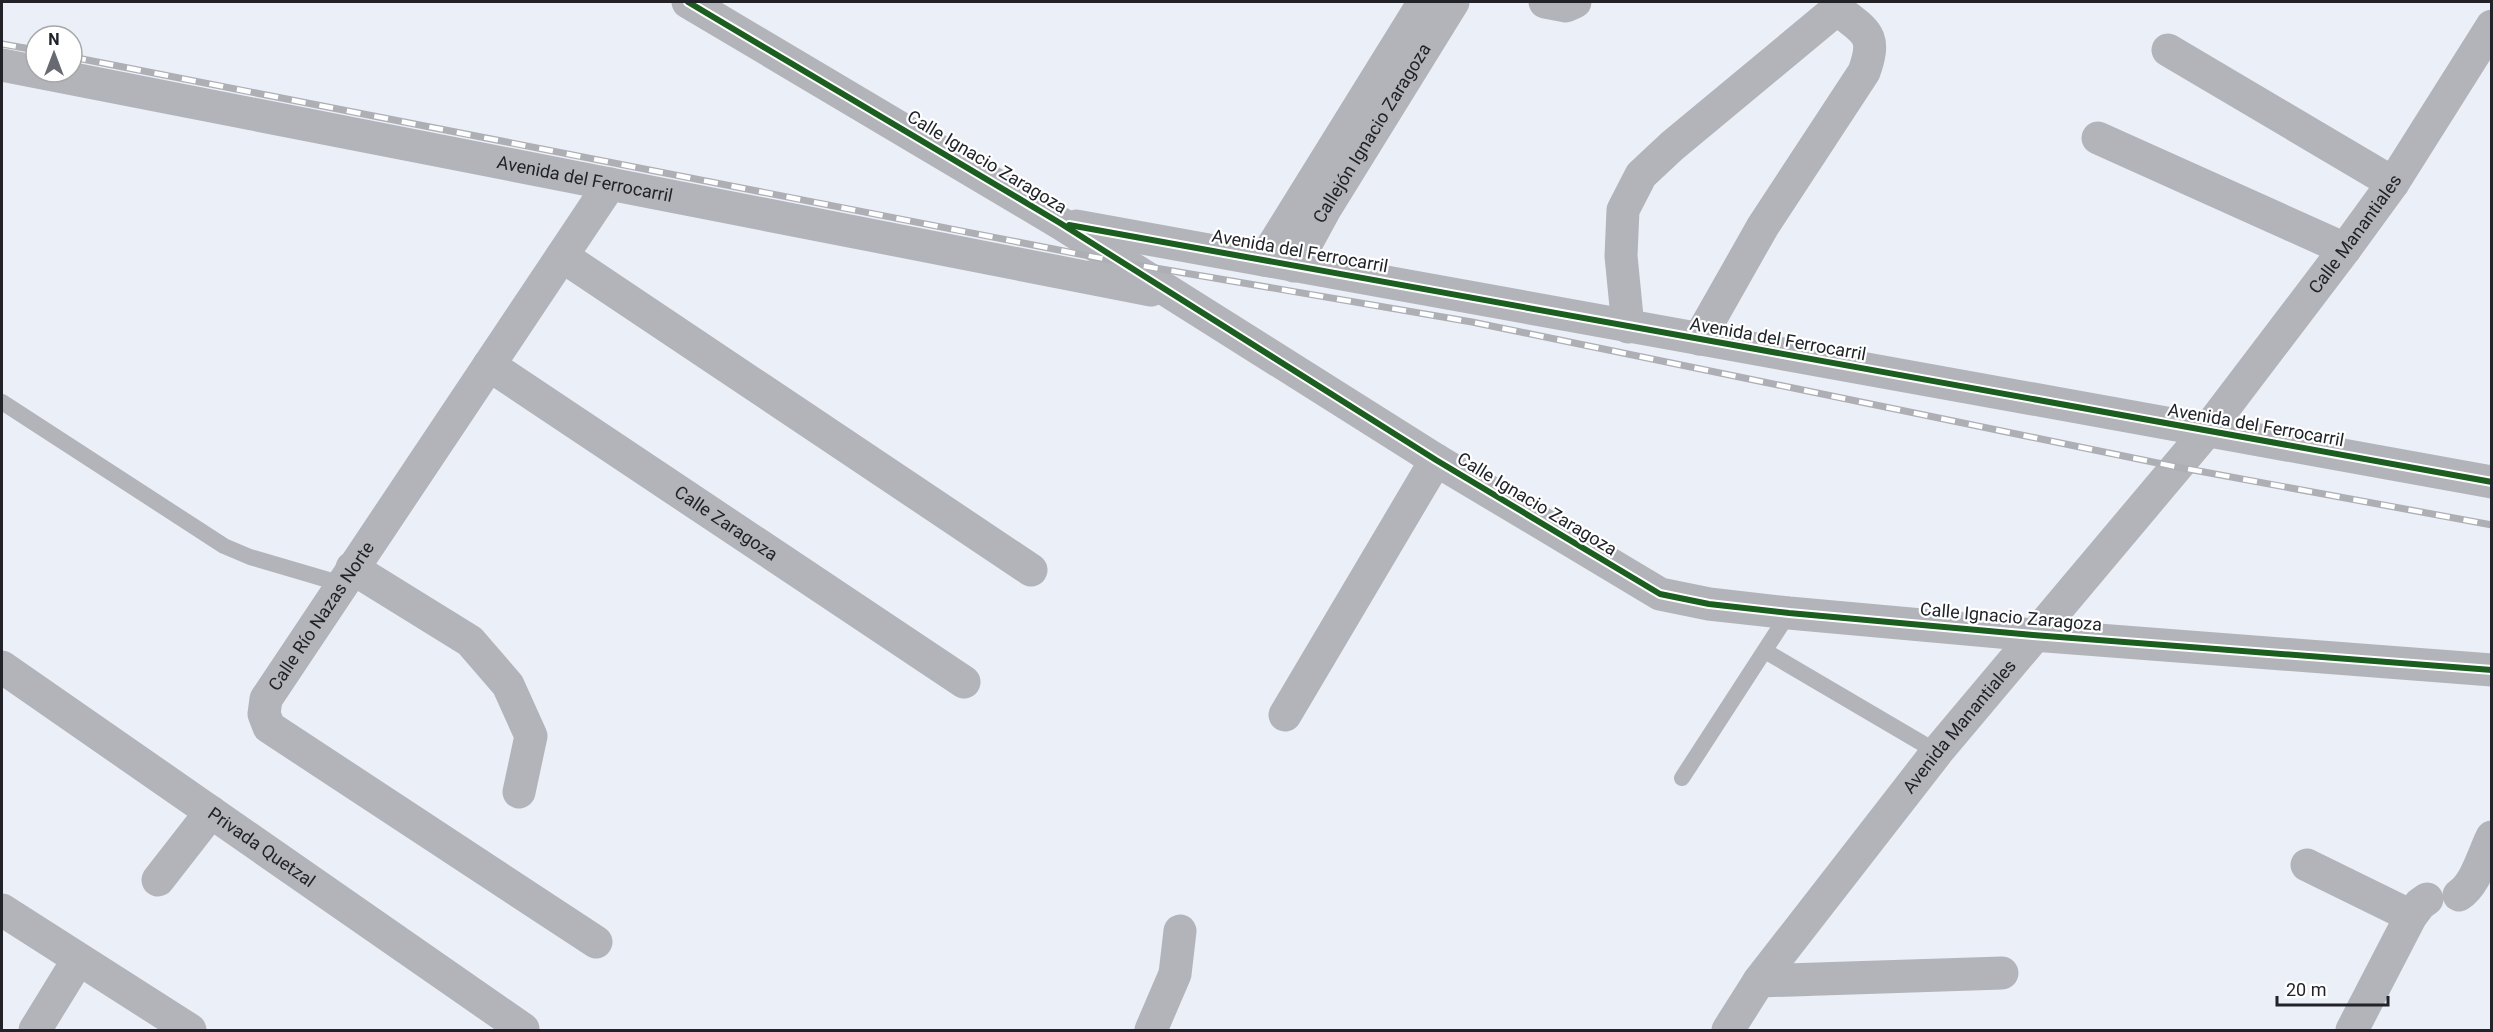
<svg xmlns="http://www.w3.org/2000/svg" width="2493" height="1032" viewBox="0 0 2493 1032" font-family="Roboto,sans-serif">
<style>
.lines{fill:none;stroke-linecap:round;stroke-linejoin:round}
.service{stroke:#b3b4ba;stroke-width:16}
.minor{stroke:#b3b4ba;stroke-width:33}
.rail-casing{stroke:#adafb5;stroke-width:7}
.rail{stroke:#fff;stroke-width:4.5;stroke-dasharray:14;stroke-linecap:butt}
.cycleway-casing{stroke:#fff;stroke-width:10}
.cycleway{stroke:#1b5e20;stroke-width:6}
.labels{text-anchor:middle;stroke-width:4.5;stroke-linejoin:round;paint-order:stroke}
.street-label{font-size:18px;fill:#212329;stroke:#fff}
</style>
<rect width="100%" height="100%" fill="#ebeff8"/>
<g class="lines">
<!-- service -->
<g class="service">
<polyline points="2,402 224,546 250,557 342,584"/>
<polyline points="1765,651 1937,752"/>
<polyline points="1682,778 1789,613"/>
</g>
<!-- minor -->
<g class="minor">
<polyline points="688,2 1060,223 1436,460 1660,594 1709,604 1789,613 2033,635 2492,670"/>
<polyline points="1545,2 1566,6 1575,2"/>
<polyline points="2168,50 2393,183"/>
<path id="s1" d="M 2,65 L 1151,290"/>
<polyline points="2098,138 2345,249"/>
<polyline points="1076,226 2492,482"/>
<polyline points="562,256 1031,570"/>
<polyline points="1264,260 1424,2"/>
<path id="s2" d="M 1294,266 L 1325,209 L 1453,2"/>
<path d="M 1628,327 L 1621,256 L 1623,210 L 1641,175 L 1672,146 L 1837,9 C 1865,32 1878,33 1864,72 L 1763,226 L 1699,339"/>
<path id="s3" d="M 489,365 L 964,682"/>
<polyline points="352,568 470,641 508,685 531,736 519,792"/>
<path id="s4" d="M 2,667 L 523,1029"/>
<polyline points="1285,715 1436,460"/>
<polyline points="2307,865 2411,916"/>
<polyline points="158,880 211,812"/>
<path d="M 2459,895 C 2476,884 2483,855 2492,837"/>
<polyline points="2,910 190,1030"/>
<path id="s5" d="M 596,942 L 269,727 L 264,714 L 266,699 L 610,184"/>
<polyline points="1759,981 2002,973"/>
<polyline points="35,1030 78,960"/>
<polyline points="1151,1030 1175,974 1180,931"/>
<path id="s6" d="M 1728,1030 L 1759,981 L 1937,752 L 2206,432 L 2345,249 L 2393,183 L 2492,26"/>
<polyline points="2352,1030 2411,916 2420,904 2427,899"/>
</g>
<defs>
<g id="rail">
<polyline points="2,44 36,50"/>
<polyline points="72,57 1120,262 1472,322 2177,467 2492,525"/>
</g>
</defs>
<!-- rail casing -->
<use href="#rail" class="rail-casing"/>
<!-- rail -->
<use href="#rail" class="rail"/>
<defs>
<g id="cycleway">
<polyline points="688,2 1060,223 1436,460 1660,594 1709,604 1789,613 2033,635 2492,670"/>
<polyline points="1069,225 2492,482"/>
</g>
</defs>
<!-- cycleway casing -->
<use href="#cycleway" class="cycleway-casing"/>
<!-- cycleway -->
<use href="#cycleway" class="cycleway"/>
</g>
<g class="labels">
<!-- street labels -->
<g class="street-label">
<text dy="6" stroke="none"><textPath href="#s2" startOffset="154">Callejón Ignacio Zaragoza</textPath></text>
<text transform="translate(987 162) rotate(31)" y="6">Calle Ignacio Zaragoza</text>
<text dy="6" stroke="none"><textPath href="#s1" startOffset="594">Avenida del Ferrocarril</textPath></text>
<text dy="6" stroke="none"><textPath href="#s6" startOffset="1014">Calle Manantiales</textPath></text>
<text transform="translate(1300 251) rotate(10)" y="6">Avenida del Ferrocarril</text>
<text transform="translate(1778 339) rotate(10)" y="6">Avenida del Ferrocarril</text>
<text transform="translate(2256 425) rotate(10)" y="6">Avenida del Ferrocarril</text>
<text transform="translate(1537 504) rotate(31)" y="6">Calle Ignacio Zaragoza</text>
<text dy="6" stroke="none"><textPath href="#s3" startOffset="285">Calle Zaragoza</textPath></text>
<text dy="6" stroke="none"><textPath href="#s5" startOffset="520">Calle Río Nazas Norte</textPath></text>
<text transform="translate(2011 617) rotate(5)" y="6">Calle Ignacio Zaragoza</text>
<text dy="6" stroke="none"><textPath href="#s6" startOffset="382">Avenida Manantiales</textPath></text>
<text dy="6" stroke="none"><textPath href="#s4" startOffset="316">Privada Quetzal</textPath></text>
</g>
</g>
<!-- border -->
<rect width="2493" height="1032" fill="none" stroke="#212329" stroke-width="6"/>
<!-- north arrow -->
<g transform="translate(54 54)"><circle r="28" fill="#ffffff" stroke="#a6a7a9" stroke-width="1.5"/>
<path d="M0-4.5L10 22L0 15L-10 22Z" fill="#686a71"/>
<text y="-9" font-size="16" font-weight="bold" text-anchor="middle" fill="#212329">N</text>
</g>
<!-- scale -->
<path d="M2277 996v9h111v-9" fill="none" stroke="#212329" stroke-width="3"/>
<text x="2286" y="996" font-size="18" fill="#212329" stroke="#ffffff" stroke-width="4.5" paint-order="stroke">20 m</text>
</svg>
